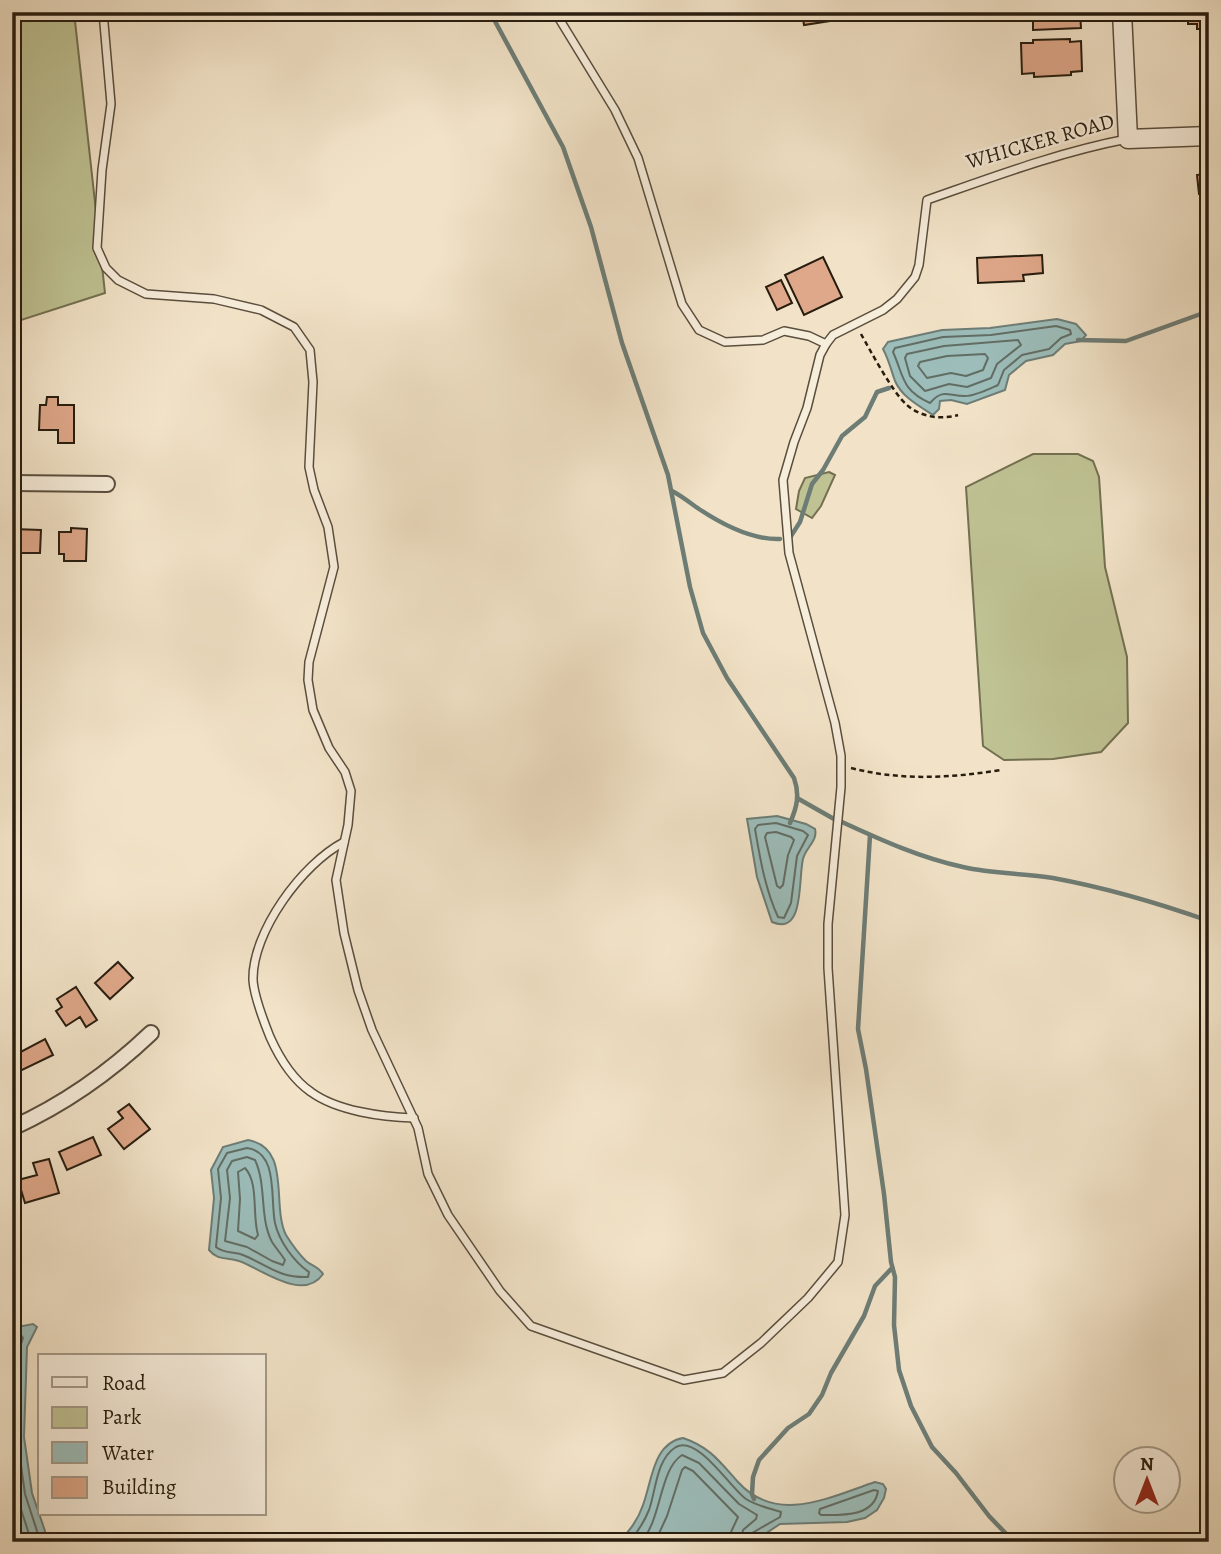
<svg xmlns="http://www.w3.org/2000/svg" width="1221" height="1554" viewBox="0 0 1221 1554" font-family="Alegreya,serif">
<style>
.green{fill:#bfc293;stroke:#737051;stroke-width:2}
.water{fill:#9cbdba;stroke:#6d7d76;stroke-width:2}
.lines{fill:none;stroke-linecap:round;stroke-linejoin:round}
.shore{stroke:#626d64;stroke-width:2}
.stream{stroke:#6d7d76;stroke-width:4.5}
.building{fill:#dfa88a;stroke:#271d0f;stroke-width:2}
.service-casing{stroke:#5a4e3d;stroke-width:10}
.minor-casing{stroke:#5a4e3d;stroke-width:18}
.tertiary-casing{stroke:#5a4e3d;stroke-width:21}
.path{stroke:#271d0f;stroke-width:2.5;stroke-dasharray:5 3.5;stroke-linecap:butt}
.service{stroke:#f7eddb;stroke-width:7}
.minor{stroke:#f7eddb;stroke-width:14}
.tertiary{stroke:#f7eddb;stroke-width:18}
.labels{text-anchor:middle;stroke-width:5;stroke-linejoin:round;paint-order:stroke}
.street-label{font-size:21px;fill:#271d0f;stroke:#f7eddb}
</style>
<rect width="100%" height="100%" fill="#f2e3c8"/>
<filter id="stains"><feTurbulence type="fractalNoise" baseFrequency=".00286" numOctaves="4"/><feColorMatrix values="0 0 0 0 .2 0 0 0 0 .09 0 0 0 0 .02 0 0 0 .5 -.17"/></filter>
<radialGradient id="worn" r=".72"><stop offset=".6" stop-color="#630" stop-opacity="0"/><stop offset="1" stop-color="#630" stop-opacity=".3"/></radialGradient>
<!-- green -->
<g class="green">
<polygon points="12,12 74,12 105,293 12,323"/>
<polygon points="1033,454 1078,454 1093,461 1099,477 1105,567 1127,657 1128,723 1101,752 1053,759 1004,760 983,746 966,487"/>
<polygon points="829,472 835,475 821,506 812,518 796,509 799,491 805,478"/>
</g>
<!-- water -->
<g class="water">
<path d="M 1057,319 L 1076,324 L 1086,335 L 1081,341 L 1065,344 L 1053,355 L 1026,361 L 1009,375 L 1005,390 L 967,404 L 951,400 L 940,401 L 939,409 L 933,415 C 919,406 902,397 895,381 C 891,370 889,360 883,349 L 888,342 L 942,330 L 990,328 Z"/>
<path d="M 777,816 L 806,824 L 815,829 C 818,841 806,847 803,859 C 798,879 805,936 772,922 L 757,877 L 747,819 Z"/>
<path d="M 248,1140 C 292,1148 271,1205 286,1235 C 291,1243 299,1254 306,1261 C 312,1266 319,1267 323,1274 C 303,1303 260,1268 239,1261 C 227,1257 218,1261 209,1250 L 214,1198 L 211,1170 L 223,1147 Z"/>
<polygon points="33,1324 37,1327 27,1347 24,1437 32,1493 45,1531 42,1542 12,1542 12,1328"/>
<path d="M 683,1438 C 710,1447 720,1462 738,1482 C 777,1525 830,1497 875,1482 L 883,1484 L 886,1489 L 884,1498 L 877,1510 L 865,1518 L 847,1522 L 780,1524 L 753,1542 L 619,1542 C 630,1530 638,1520 643,1505 C 652,1481 653,1443 683,1438 Z"/>
</g>
<g class="lines">
<!-- shore -->
<g class="shore">
<path d="M 1056,326 L 1070,330 L 1071,334 L 1061,338 L 1049,349 L 1022,355 L 1004,370 L 998,385 C 989,389 975,396 965,396 C 948,396 943,388 930,403 C 901,390 904,376 893,352 L 895,348 L 943,337 L 991,335 Z"/>
<polygon points="1018,340 1021,345 997,364 991,378 967,387 949,384 925,391 910,376 905,358 907,354 944,346"/>
<polygon points="985,354 988,358 983,370 966,376 951,373 927,378 918,366 920,362 947,356"/>
<path d="M 776,823 L 803,831 L 808,835 L 797,856 L 791,903 L 784,918 L 778,917 C 765,889 760,858 755,829 L 758,825 Z"/>
<polygon points="776,832 791,837 794,840 788,855 783,885 780,888 777,886 765,837 767,833"/>
<path d="M 247,1148 C 279,1152 270,1200 275,1223 C 279,1241 294,1262 309,1272 L 308,1277 C 278,1278 268,1265 243,1255 C 233,1251 224,1254 216,1247 L 221,1198 L 218,1169 L 227,1153 Z"/>
<path d="M 247,1157 L 255,1160 C 267,1186 259,1217 272,1242 C 276,1248 281,1254 285,1260 L 283,1265 L 272,1261 L 247,1247 L 225,1241 L 230,1198 L 227,1170 L 232,1161 Z"/>
<path d="M 245,1168 C 259,1183 252,1215 258,1235 L 255,1239 L 238,1231 L 240,1199 L 238,1172 Z"/>
<polyline points="12,1335 21,1335 23,1338 20,1347 17,1437 25,1494 37,1531 35,1542"/>
<polyline points="12,1466 17,1497 28,1531 27,1542"/>
<path d="M 874,1490 L 878,1491 C 874,1517 842,1515 821,1515 L 819,1513 L 820,1509 Z"/>
<path d="M 629,1542 C 638,1532 644,1522 649,1510 C 656,1491 656,1459 676,1447 C 698,1435 731,1489 746,1499 C 757,1506 769,1508 781,1512 L 780,1517 L 752,1533 L 749,1542"/>
<path d="M 641,1542 C 662,1519 659,1470 682,1455 L 699,1463 L 739,1504 L 757,1515 L 756,1519 L 743,1530 L 741,1542"/>
<polyline points="655,1542 667,1516 682,1470 685,1467 693,1471 738,1517 731,1532 730,1542"/>
</g>
<!-- stream -->
<g class="stream">
<path d="M 490,12 L 563,147 L 591,227 L 622,343 L 668,475 L 690,587 L 703,633 L 727,678 L 794,778 C 800,795 797,807 790,823"/>
<polyline points="1078,340 1126,341 1209,311"/>
<path d="M 672,491 C 682,496 690,503 699,509 C 723,525 752,540 780,539"/>
<polyline points="791,536 800,522 812,484 823,470 842,436 865,417 877,392 889,388"/>
<polyline points="797,798 834,819"/>
<path d="M 842,822 C 881,840 921,858 963,867 C 993,874 1023,873 1053,878 C 1107,888 1158,903 1209,921"/>
<polyline points="870,835 858,1029 866,1069 884,1194 891,1262 895,1277 894,1325 899,1370 911,1406 932,1447 956,1473 989,1516 1014,1542"/>
<polyline points="754,1499 752,1494 753,1477 759,1460 788,1428 809,1414 822,1395 831,1373 864,1316 875,1286 892,1268"/>
</g>
</g>
<!-- building -->
<g class="building">
<polygon points="802,12 835,12 837,20 804,25"/>
<polygon points="1033,12 1080,12 1081,28 1033,30"/>
<polygon points="1173,12 1209,12 1209,29 1197,29 1197,24 1188,24 1188,19 1173,20"/>
<polygon points="1070,39 1070,42 1081,41 1082,71 1071,72 1071,75 1034,77 1034,73 1022,74 1021,43 1033,43 1033,40"/>
<polygon points="1209,173 1209,193 1199,194 1197,175"/>
<polygon points="1042,255 1043,273 1023,275 1024,281 978,283 977,258"/>
<polygon points="823,257 842,297 804,315 785,275"/>
<polygon points="781,280 792,303 777,310 766,287"/>
<polygon points="47,397 58,397 58,405 74,405 74,443 58,443 58,430 39,430 40,405 46,405"/>
<polygon points="71,528 87,529 86,561 64,561 64,554 59,554 59,532 71,532"/>
<polygon points="13,529 41,530 40,553 13,553"/>
<polygon points="118,962 133,978 110,999 95,983"/>
<polygon points="76,987 97,1020 86,1027 80,1017 66,1026 56,1011 62,1007 57,999"/>
<polygon points="45,1039 53,1055 20,1071 13,1056"/>
<polygon points="129,1104 150,1129 124,1149 108,1129 123,1118 118,1112"/>
<polygon points="93,1137 101,1155 67,1170 59,1152"/>
<polygon points="49,1159 59,1193 25,1203 18,1180 37,1175 33,1163"/>
</g>
<g class="lines">
<defs>
<g id="service">
<path d="M 103,12 L 111,104 L 102,170 L 97,248 L 106,268 L 118,280 L 146,294 L 214,299 L 261,310 L 294,327 L 310,350 L 313,382 L 309,467 L 314,490 L 328,527 L 334,567 L 309,662 L 308,680 L 313,710 L 329,748 L 345,772 L 351,791 L 348,825 L 336,880 L 344,933 L 358,990 L 372,1030 L 418,1128 L 428,1174 L 448,1215 L 500,1291 L 531,1326 L 684,1380 L 723,1373 L 761,1343 L 808,1298 L 838,1262 L 845,1215 L 828,968 L 828,924 L 841,787 L 841,756 L 835,723 L 789,553 L 783,480 L 794,442 L 807,408 L 820,355 L 826,344 L 833,335 L 883,310 L 897,299 L 915,277 L 919,265 L 927,200 C 993,177 1059,152 1127,139"/>
<polyline points="555,12 615,110 638,158 682,304 699,330 725,342 763,340 784,331 809,336 826,344"/>
<path d="M 344,842 C 302,864 252,932 253,980 C 254,996 264,1022 270,1037 C 279,1057 292,1079 311,1092 C 337,1111 382,1117 414,1118"/>
</g>
<g id="minor">
<polyline points="12,483 107,484"/>
<path d="M 12,1128 C 65,1104 109,1073 151,1033"/>
</g>
<polyline id="tertiary" points="1122,12 1128,139 1209,136"/>
</defs>
<!-- service casing -->
<use href="#service" class="service-casing"/>
<!-- minor casing -->
<use href="#minor" class="minor-casing"/>
<!-- tertiary casing -->
<use href="#tertiary" class="tertiary-casing"/>
<!-- path -->
<g class="path">
<path d="M 861,334 C 870,350 893,393 906,404 C 919,417 941,420 958,415"/>
<path d="M 851,768 C 902,781 950,778 1001,770"/>
</g>
<!-- service -->
<use href="#service" class="service"/>
<!-- minor -->
<use href="#minor" class="minor"/>
<!-- tertiary -->
<use href="#tertiary" class="tertiary"/>
</g>
<g class="labels">
<!-- street labels -->
<g class="street-label">
<text transform="translate(1040 141) rotate(-16)" y="7">WHICKER ROAD</text>
</g>
</g>
<!-- margin -->
<rect width="1221" height="1554" fill="none" stroke="#f2e3c8" stroke-width="42"/>
<rect x="14" y="14" width="1193" height="1526" fill="none" stroke="#271d0f" stroke-width="3.5"/>
<rect x="21" y="21" width="1179" height="1512" fill="none" stroke="#271d0f" stroke-width="2"/>
<!-- legend -->
<rect x="38" y="1354" width="228" height="161" fill="#f7eddb" stroke="#a49a89" stroke-width="2"/>
<rect x="52" y="1377" width="35" height="10" fill="#f7eddb" stroke="#a49a89" stroke-width="2"/>
<text x="102" y="1390" font-size="21" fill="#271d0f">Road</text>
<rect x="52" y="1407" width="35" height="21" fill="#bfc293" stroke="#a49a89" stroke-width="2"/>
<text x="102" y="1424" font-size="21" fill="#271d0f">Park</text>
<rect x="52" y="1442" width="35" height="21" fill="#9cbdba" stroke="#a49a89" stroke-width="2"/>
<text x="102" y="1460" font-size="21" fill="#271d0f">Water</text>
<rect x="52" y="1477" width="35" height="21" fill="#dfa88a" stroke="#a49a89" stroke-width="2"/>
<text x="102" y="1494" font-size="21" fill="#271d0f">Building</text>
<!-- north arrow -->
<g transform="translate(1147 1480)"><circle r="33" fill="#f7eddb" stroke="#a49a89" stroke-width="2"/>
<path d="M0-5L12 26L0 18L-12 26Z" fill="#8f2418"/>
<text y="-10" font-size="19" font-weight="bold" text-anchor="middle" fill="#271d0f">N</text>
</g>
<rect width="100%" height="100%" filter="url(#stains)"/>
<rect width="100%" height="100%" fill="url(#worn)"/>
</svg>
